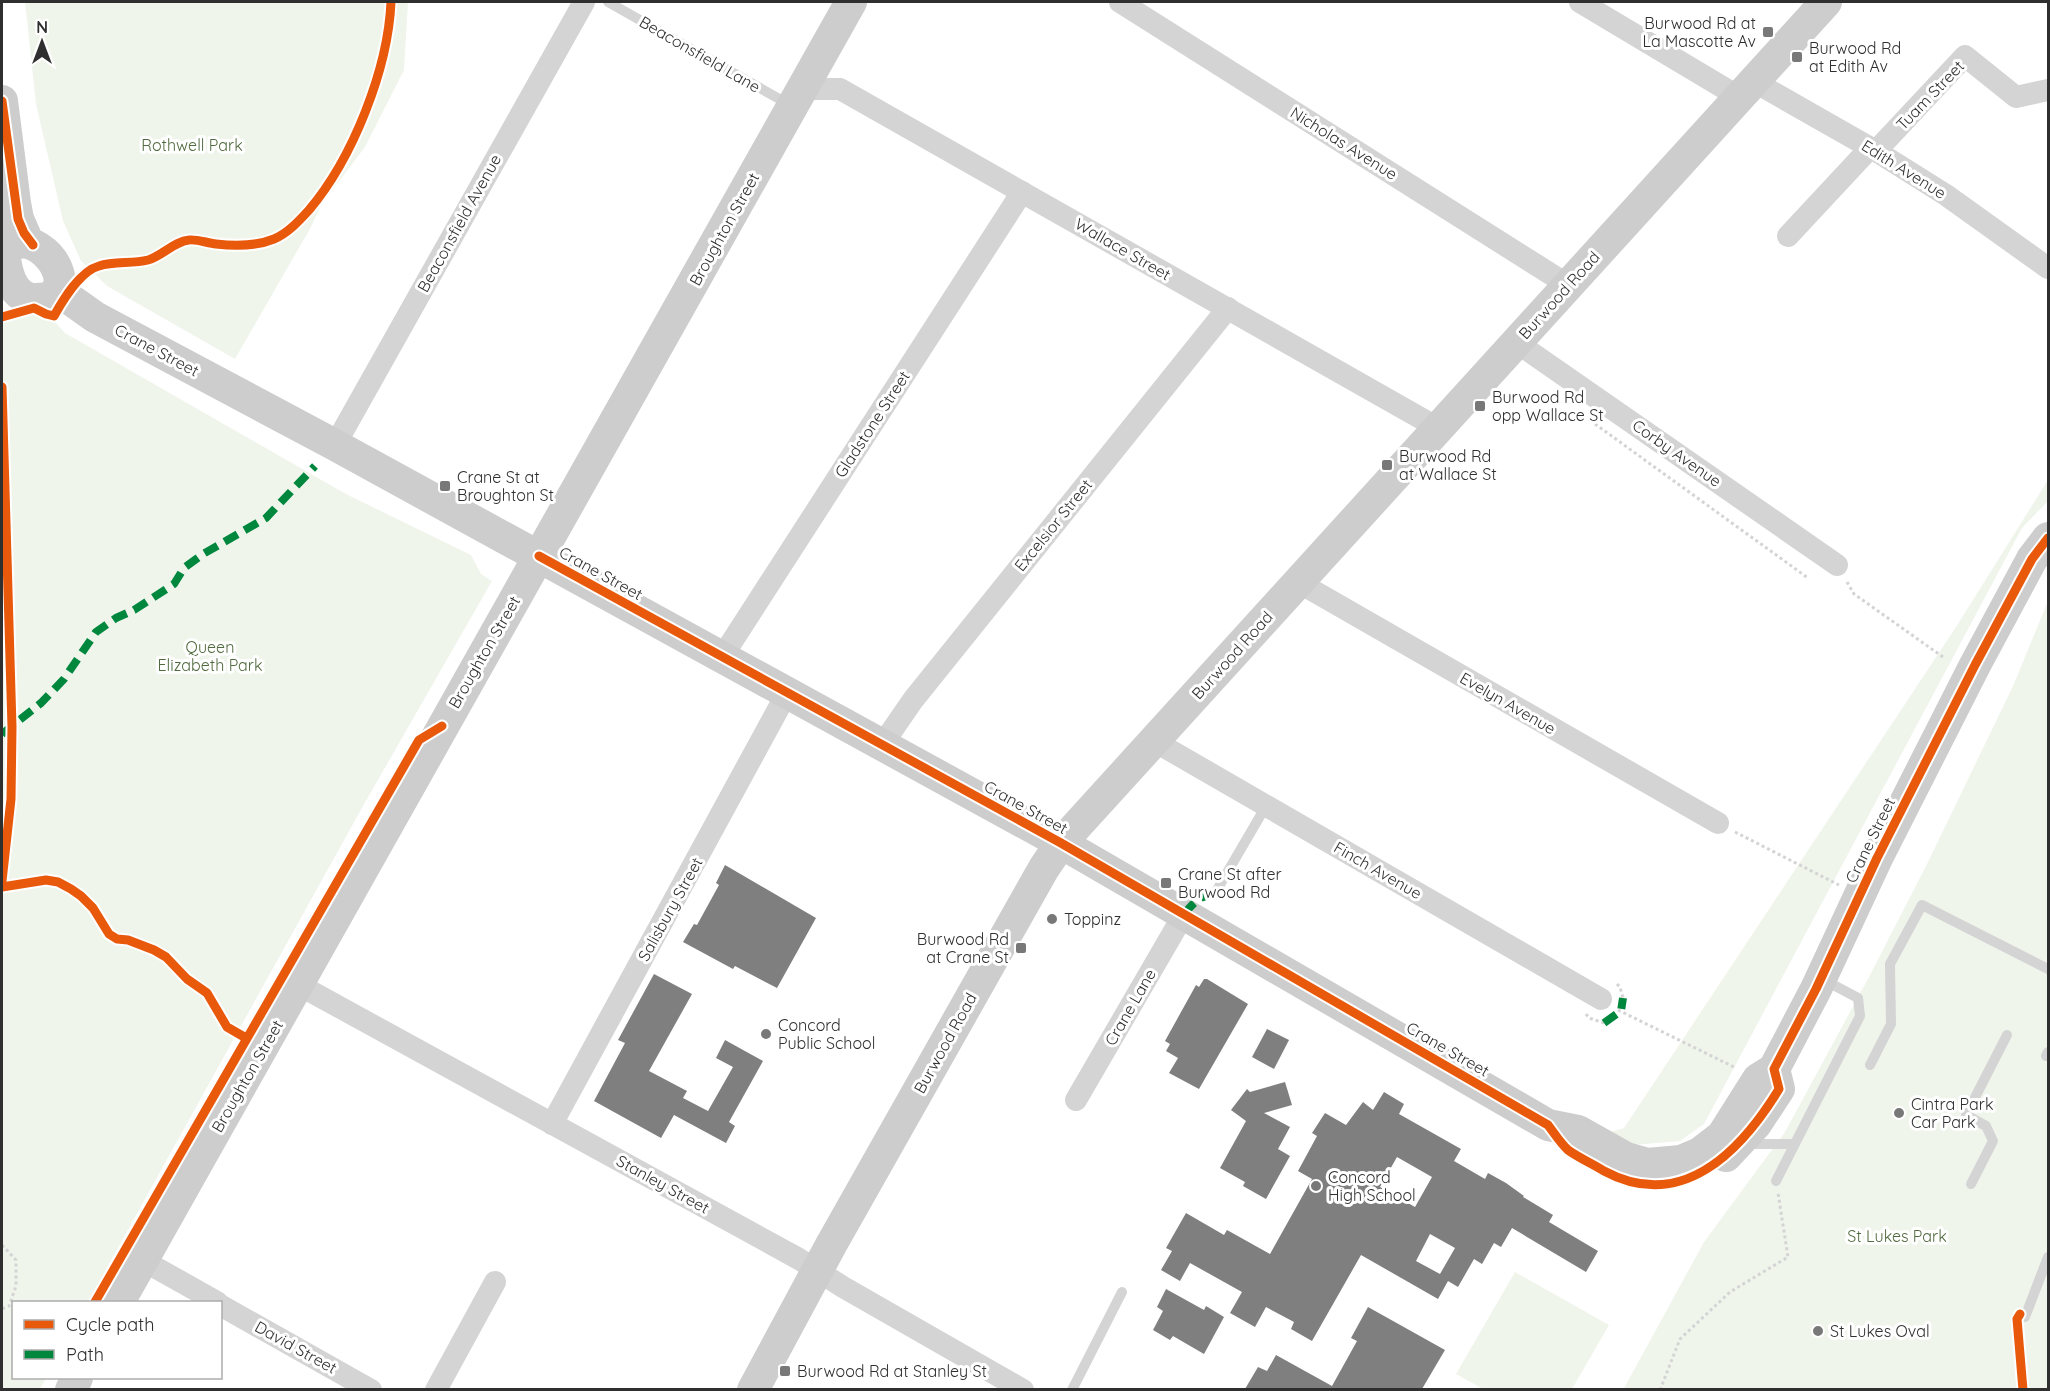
<svg xmlns="http://www.w3.org/2000/svg" width="2050" height="1391" viewBox="0 0 2050 1391" font-family="Quicksand,sans-serif">
<style>
.green{fill:#f0f5ec}
.building{fill:#7f7f7f;fill-rule:evenodd}
.lines{fill:none;stroke-linecap:round;stroke-linejoin:round}
.path{stroke:#d4d4d4;stroke-width:3;stroke-dasharray:3 3;stroke-linecap:butt}
.lane{stroke:#d4d4d4;stroke-width:10}
.street{stroke:#d4d4d4;stroke-width:22}
.secondary{stroke:#cdcdcd;stroke-width:32}
.quiet{stroke:#00873e;stroke-width:8;stroke-dasharray:15 8;stroke-linecap:butt}
.cycleway-casing{stroke:#fff;stroke-width:13}
.cycleway{stroke:#e8590c;stroke-width:9}
.poi-dot{fill:#787878;stroke:#fff;stroke-width:2}
.labels{text-anchor:middle;stroke-width:6;stroke-linejoin:round;paint-order:stroke}
.poi-label{font-size:16px;fill:#2f2f2f;stroke:#fff;text-anchor:start}
.street-label{font-size:16px;fill:#2f2f2f;stroke:#fff}
.park-label{font-size:16px;fill:#50693d;stroke:#fff}
</style>
<rect width="100%" height="100%" fill="#fff"/>
<!-- green -->
<g class="green">
<polygon points="25,2 408,2 404,70 365,147 321,205 311,227 235,359 107,286 81,261 63,221 36,104"/>
<polygon points="23,309 44,310 65,333 346,494 471,555 481,574 492,581 363,806 88,1302 14,1302 14,1378 46,1378 40,1389 2,1390 2,311"/>
<polygon points="2048,480 2048,501 2022,528 1704,1124 1680,1141 1633,1145 1610,1132 1624,1128 1956,627"/>
<polygon points="2048,601 2048,1389 1623,1390 1704,1242 1785,1132 1870,975 1928,862 2013,686"/>
<polygon points="1515,1272 1609,1325 1572,1389 1483,1389 1456,1374"/>
</g>
<!-- building -->
<g class="building">
<polygon points="725,865 816,918 777,988 735,966 733,969 683,942 694,924 697,925 719,885 716,883"/>
<polygon points="654,974 692,994 649,1071 687,1091 683,1098 708,1111 733,1067 716,1058 725,1040 763,1061 729,1122 735,1126 726,1143 674,1115 661,1138 594,1101 625,1043 618,1040"/>
<polygon points="1204,979 1207,979 1248,1004 1199,1089 1169,1073 1178,1058 1166,1051 1170,1044 1165,1041 1196,985 1199,987"/>
<polygon points="1267,1029 1289,1040 1274,1069 1252,1057"/>
<polygon points="1285,1082 1292,1105 1264,1113 1290,1127 1278,1149 1290,1156 1266,1199 1243,1186 1245,1182 1220,1168 1246,1121 1231,1110 1247,1089 1250,1092"/>
<path d="M 1384,1092 L 1404,1104 L 1399,1114 L 1461,1149 L 1454,1161 L 1485,1179 L 1488,1173 L 1506,1183 L 1524,1196 L 1523,1197 L 1553,1215 L 1549,1222 L 1598,1251 L 1586,1272 L 1512,1228 L 1501,1247 L 1494,1243 L 1482,1264 L 1474,1259 L 1458,1287 L 1448,1281 L 1438,1299 L 1361,1255 L 1312,1341 L 1291,1329 L 1294,1322 L 1266,1307 L 1255,1327 L 1230,1313 L 1242,1292 L 1190,1263 L 1180,1281 L 1161,1270 L 1172,1251 L 1166,1248 L 1186,1213 L 1224,1235 L 1227,1230 L 1270,1254 L 1312,1179 L 1298,1171 L 1317,1136 L 1312,1133 L 1325,1113 L 1346,1125 L 1363,1102 L 1373,1110 ZM 1397,1157 L 1432,1177 L 1415,1207 L 1380,1187 ZM 1430,1234 L 1455,1248 L 1440,1274 L 1416,1261 Z"/>
<polygon points="1166,1289 1204,1310 1206,1306 1224,1317 1204,1354 1173,1336 1170,1340 1153,1330 1163,1311 1157,1307"/>
<polygon points="1368,1307 1445,1350 1422,1389 1245,1389 1258,1367 1267,1371 1276,1355 1332,1386 1357,1341 1351,1338"/>
</g>
<g class="lines">
<!-- path -->
<g class="path">
<polyline points="1595,424 1808,578"/>
<polyline points="1847,582 1854,594 1943,657"/>
<polyline points="1735,832 1839,885"/>
<polyline points="1617,984 1620,987 1623,998"/>
<polyline points="1618,1010 1736,1068"/>
<polyline points="1586,1014 1589,1018 1604,1023"/>
<polyline points="2,1245 16,1260 16,1286 9,1306 2,1309"/>
<polyline points="1660,1390 1680,1339 1730,1292 1788,1257 1778,1193"/>
</g>
<!-- lane -->
<g class="lane">
<polyline points="608,2 790,105"/>
<polyline points="1214,895 1266,806"/>
<polyline points="2046,1056 2048,1052"/>
<polyline points="1870,1065 1891,1024 1890,964 1922,905 2048,969"/>
<polyline points="1747,1144 1794,1144"/>
<polyline points="1776,1181 1860,1016 1858,998 1824,980"/>
<polyline points="1971,1184 1993,1141 1986,1126 1966,1115 2007,1035"/>
<polyline points="2025,1317 2048,1257"/>
<polyline points="1072,1390 1122,1292"/>
</g>
<!-- street -->
<g class="street">
<polyline points="1120,2 1568,285"/>
<polyline points="1580,2 1739,97"/>
<polyline points="1753,81 1876,151 1946,195 2048,268"/>
<polyline points="803,89 840,89 1438,428"/>
<polyline points="1876,151 1965,56 2016,97 2048,90"/>
<polyline points="1788,236 1870,148"/>
<polyline points="1516,342 1837,565"/>
<polyline points="335,445 584,2"/>
<polyline points="1298,582 1718,823"/>
<polyline points="722,657 1022,192"/>
<polyline points="1154,741 1601,999"/>
<polyline points="882,745 913,700 1228,308"/>
<polyline points="299,985 799,1259 843,1287 1023,1390"/>
<polyline points="1076,1100 1184,914"/>
<polyline points="552,1124 787,693"/>
<polyline points="142,1260 217,1302"/>
<polyline points="220,1305 371,1390"/>
<polyline points="436,1390 495,1282"/>
</g>
<!-- secondary -->
<g class="secondary">
<polyline points="2,101 15,203 18,219 25,235"/>
<path d="M 2,212 C 4,239 0,294 32,299 C 40,299 49,299 54,294 C 77,272 22,216 3,257"/>
<polyline points="57,290 95,317 335,445 1061,843 1548,1125 1578,1131 1626,1158 1647,1164 1681,1161 1700,1153 1722,1136 1758,1079 1774,1069 1816,989 1877,858 1975,665 2032,559 2048,538"/>
<polyline points="1726,1156 1756,1124 1779,1089 1774,1069"/>
<polyline points="119,1302 851,2"/>
<polyline points="71,1390 77,1378"/>
<polyline points="753,1390 831,1245 1044,868 1061,843 1826,2"/>
</g>
<!-- quiet -->
<g class="quiet">
<polyline points="2,734 41,703 64,679 96,632 116,618 134,610 174,584 184,568 203,554 266,518 315,466"/>
<path d="M 1184,914 C 1192,905 1200,894 1214,895"/>
<polyline points="1604,1023 1621,1011 1623,998"/>
</g>
<defs>
<g id="cycleway">
<polyline points="2,101 18,219 24,233 33,245"/>
<path d="M 2,317 L 34,308 L 46,314 L 54,316 C 63,300 80,271 99,266 C 114,261 132,264 148,260 C 162,256 175,241 189,240 C 197,239 207,243 216,244 C 234,246 257,246 274,239 C 288,233 299,221 309,210 C 353,158 388,69 391,2"/>
<polyline points="2,387 12,727 11,799 2,881"/>
<path d="M 539,556 L 1061,843 L 1548,1125 C 1554,1133 1561,1144 1568,1150 C 1579,1158 1593,1164 1604,1171 C 1682,1213 1741,1151 1779,1089 L 1774,1069 L 1816,989 L 1877,858 L 1975,665 L 2032,559 L 2048,538"/>
<polyline points="2,887 46,880 58,882 71,889 81,896 93,908 109,934 117,939 128,940 154,950 166,957 187,979 207,993 227,1027 246,1038"/>
<polyline points="95,1302 419,740 442,726"/>
<polyline points="2020,1314 2017,1319 2023,1390"/>
</g>
</defs>
<!-- cycleway casing -->
<use href="#cycleway" class="cycleway-casing"/>
<!-- cycleway -->
<use href="#cycleway" class="cycleway"/>
</g>
<!-- markers -->
<g class="poi-dot">
<rect x="1762" y="26" width="12" height="12" rx="3"/>
<rect x="1791" y="51" width="12" height="12" rx="3"/>
<rect x="1474" y="400" width="12" height="12" rx="3"/>
<rect x="1381" y="459" width="12" height="12" rx="3"/>
<rect x="439" y="480" width="12" height="12" rx="3"/>
<rect x="1160" y="877" width="12" height="12" rx="3"/>
<circle cx="1052" cy="919" r="6"/>
<rect x="1015" y="942" width="12" height="12" rx="3"/>
<circle cx="766" cy="1034" r="6"/>
<circle cx="1899" cy="1113" r="6"/>
<circle cx="1316" cy="1186" r="6"/>
<circle cx="1818" cy="1331" r="6"/>
<rect x="779" y="1365" width="12" height="12" rx="3"/>
</g>
<g class="labels">
<!-- poi labels -->
<g class="poi-label">
<text x="1756" y="29" text-anchor="end">Burwood Rd at<tspan x="1756" dy="18">La Mascotte Av</tspan></text>
<text x="1809" y="54">Burwood Rd<tspan x="1809" dy="18">at Edith Av</tspan></text>
<text x="1492" y="403">Burwood Rd<tspan x="1492" dy="18">opp Wallace St</tspan></text>
<text x="1399" y="462">Burwood Rd<tspan x="1399" dy="18">at Wallace St</tspan></text>
<text x="457" y="483">Crane St at<tspan x="457" dy="18">Broughton St</tspan></text>
<text x="1178" y="880">Crane St after<tspan x="1178" dy="18">Burwood Rd</tspan></text>
<text x="1064" y="925">Toppinz</text>
<text x="1009" y="945" text-anchor="end">Burwood Rd<tspan x="1009" dy="18">at Crane St</tspan></text>
<text x="778" y="1031">Concord<tspan x="778" dy="18">Public School</tspan></text>
<text x="1911" y="1110">Cintra Park<tspan x="1911" dy="18">Car Park</tspan></text>
<text x="1328" y="1183">Concord<tspan x="1328" dy="18">High School</tspan></text>
<text x="1830" y="1337">St Lukes Oval</text>
<text x="797" y="1377">Burwood Rd at Stanley St</text>
</g>
<!-- street labels -->
<g class="street-label">
<text transform="translate(700 54) rotate(30)" y="6">Beaconsfield Lane</text>
<text transform="translate(1930 95) rotate(-46)" y="6">Tuam Street</text>
<text transform="translate(1344 143) rotate(32)" y="6">Nicholas Avenue</text>
<text transform="translate(1904 169) rotate(32)" y="6">Edith Avenue</text>
<text transform="translate(459 223) rotate(-61)" y="6">Beaconsfield Avenue</text>
<text transform="translate(724 229) rotate(-61)" y="6">Broughton Street</text>
<text transform="translate(1123 249) rotate(30)" y="6">Wallace Street</text>
<text transform="translate(1559 295) rotate(-48)" y="6">Burwood Road</text>
<text transform="translate(157 350) rotate(28)" y="6">Crane Street</text>
<text transform="translate(872 424) rotate(-57)" y="6">Gladstone Street</text>
<text transform="translate(1677 453) rotate(35)" y="6">Corby Avenue</text>
<text transform="translate(1053 525) rotate(-51)" y="6">Excelsior Street</text>
<text transform="translate(601 573) rotate(29)" y="6">Crane Street</text>
<text transform="translate(484 652) rotate(-60)" y="6">Broughton Street</text>
<text transform="translate(1232 655) rotate(-48)" y="6">Burwood Road</text>
<text transform="translate(1508 703) rotate(30)" y="6">Evelyn Avenue</text>
<text transform="translate(1026 807) rotate(29)" y="6">Crane Street</text>
<text transform="translate(1870 840) rotate(-64)" y="6">Crane Street</text>
<text transform="translate(1378 870) rotate(30)" y="6">Finch Avenue</text>
<text transform="translate(670 909) rotate(-61)" y="6">Salisbury Street</text>
<text transform="translate(1130 1007) rotate(-60)" y="6">Crane Lane</text>
<text transform="translate(945 1043) rotate(-61)" y="6">Burwood Road</text>
<text transform="translate(1448 1049) rotate(30)" y="6">Crane Street</text>
<text transform="translate(247 1076) rotate(-60)" y="6">Broughton Street</text>
<text transform="translate(663 1184) rotate(29)" y="6">Stanley Street</text>
<text transform="translate(296 1347) rotate(29)" y="6">David Street</text>
</g>
<!-- park labels -->
<g class="park-label">
<text x="192" y="151">Rothwell Park</text>
<text x="210" y="653">Queen<tspan x="210" dy="18">Elizabeth Park</tspan></text>
<text x="1897" y="1242">St Lukes Park</text>
</g>
</g>
<!-- border -->
<rect width="2050" height="1391" fill="none" stroke="#2f2f2f" stroke-width="6"/>
<!-- legend -->
<rect x="12" y="1301" width="210" height="78" fill="#ffffff" stroke="#acacac" stroke-width="1.5"/>
<rect x="24" y="1320" width="30" height="9" fill="#e8590c" stroke="#acacac" stroke-width="1.5"/>
<text x="66" y="1331" font-size="18" fill="#2f2f2f">Cycle path</text>
<rect x="24" y="1350" width="30" height="9" fill="#00873e" stroke="#acacac" stroke-width="1.5"/>
<text x="66" y="1361" font-size="18" fill="#2f2f2f">Path</text>
<!-- north arrow -->
<g transform="translate(42 42)" stroke="#ffffff" stroke-width="4.5" paint-order="stroke">
<path d="M0-4.5L10 22L0 15L-10 22Z" fill="#2f2f2f"/>
<text y="-9" font-size="16" font-weight="bold" text-anchor="middle" fill="#2f2f2f">N</text>
</g>
</svg>
